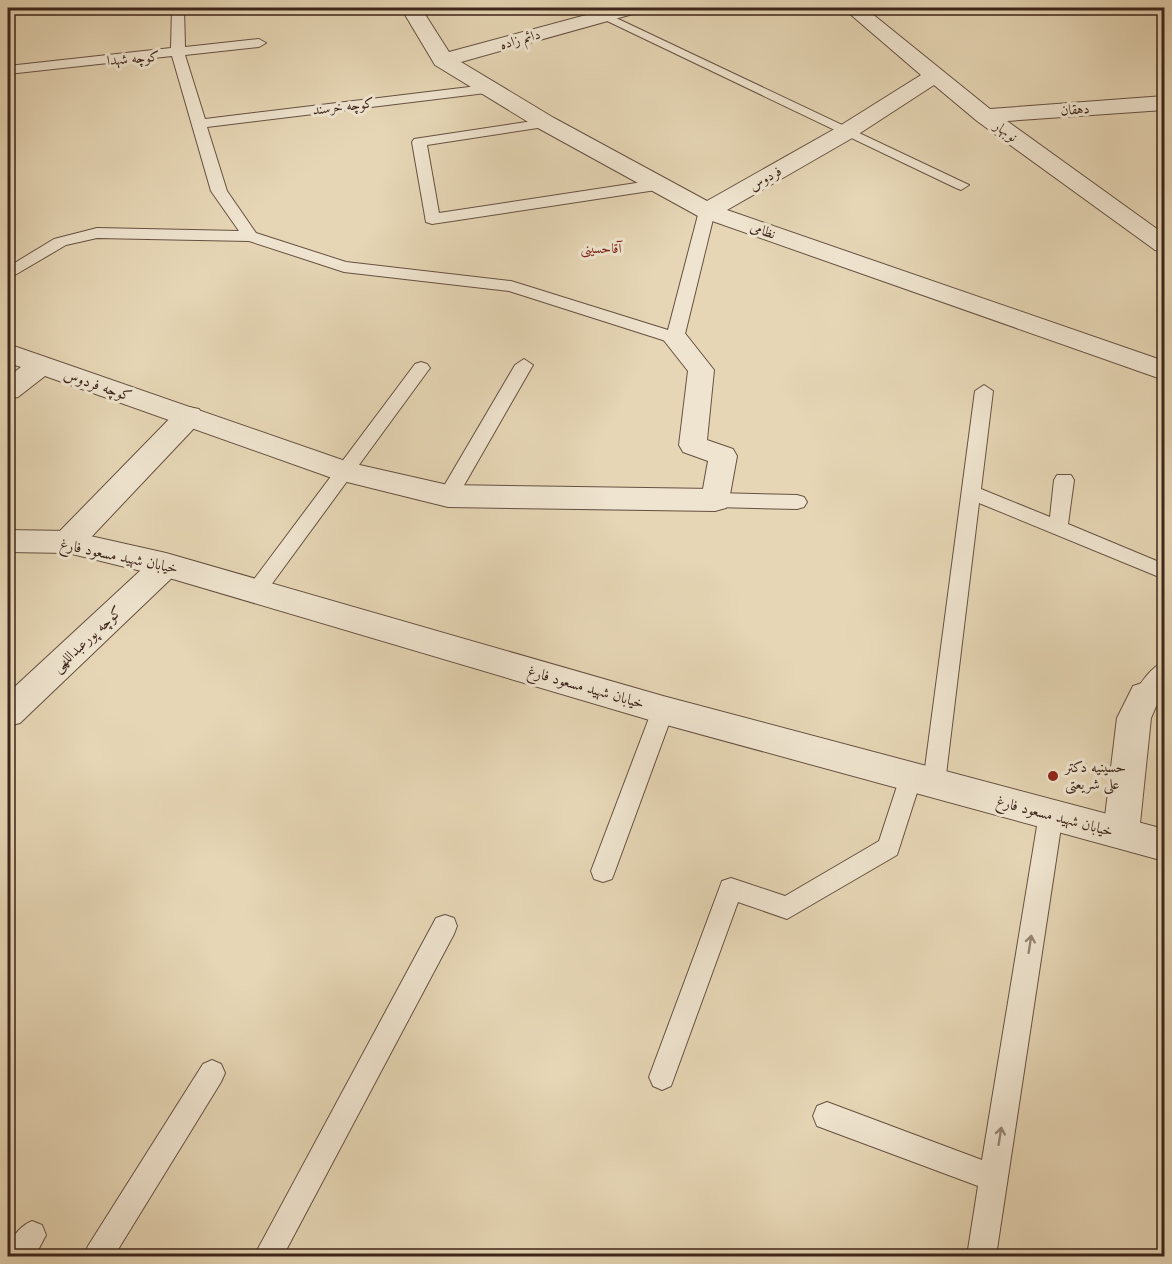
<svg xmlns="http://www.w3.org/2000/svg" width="1172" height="1264" viewBox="0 0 1172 1264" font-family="'Libre Caslon Text',Amiri,serif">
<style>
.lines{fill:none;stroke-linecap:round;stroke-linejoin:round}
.service-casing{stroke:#665142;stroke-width:2}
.pedestrian-casing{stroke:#665142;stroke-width:2}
.minor-casing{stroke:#665142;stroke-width:2}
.service{fill:#efe4cf;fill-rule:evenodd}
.pedestrian{fill:#efe4cf;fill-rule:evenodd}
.minor{fill:#efe4cf;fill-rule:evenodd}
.oneway{stroke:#968475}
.poi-dot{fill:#8f2418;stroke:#efe4cf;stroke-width:2}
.labels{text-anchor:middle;stroke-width:6;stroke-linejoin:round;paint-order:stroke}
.far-street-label{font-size:14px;fill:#3c251b;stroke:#efe4cf}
.far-neighbourhood-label{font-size:14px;fill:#7a1f14;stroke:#efe4cf}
.street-label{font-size:15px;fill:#3c251b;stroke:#efe4cf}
.poi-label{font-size:15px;fill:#3c251b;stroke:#efe4cf;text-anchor:start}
</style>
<rect width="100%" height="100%" fill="#e6d6b5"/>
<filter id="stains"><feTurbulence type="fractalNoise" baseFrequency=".00333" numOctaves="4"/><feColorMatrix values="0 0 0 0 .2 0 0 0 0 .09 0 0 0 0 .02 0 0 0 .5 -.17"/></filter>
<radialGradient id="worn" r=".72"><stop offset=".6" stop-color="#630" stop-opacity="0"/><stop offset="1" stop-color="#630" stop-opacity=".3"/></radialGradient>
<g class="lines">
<defs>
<g id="service">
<polygon points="172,8 184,8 185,47 259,39 266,43 259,47 185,55 205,119 486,85 493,89 486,93 207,127 227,191 256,233 346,262 511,281 668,330 699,211 707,206 715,211 684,338 675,343 669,342 509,291 344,272 249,241 97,238 66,245 8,279 8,267 54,239 97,228 239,231 211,191 172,56 8,74 8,66 171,48"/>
<polygon points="580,8 595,8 969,185 961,190 956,188"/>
<polygon points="546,119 551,120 553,123 551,126 427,145 439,213 656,180 664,185 656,190 432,224 426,222 412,142 414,139"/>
<polygon points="524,359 533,365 455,501 441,501 438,496 441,491 515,365"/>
<polygon points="421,362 427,364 430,368 427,372 263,596 256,599 249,596 246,591 249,586 415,364"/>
<polygon points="984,385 993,391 981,489 1050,517 1054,480 1057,475 1071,475 1074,480 1068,524 1164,564 1164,579 979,503 945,783 942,790 934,793 926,790 923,783 975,391"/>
<polygon points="715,493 797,495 804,497 807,502 804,507 797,509 715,507 708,505 705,500 708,495"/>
<path d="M 1164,662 C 1166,679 1162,709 1137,701 L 1134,695 C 1140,683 1151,667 1164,662 Z"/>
<polygon points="663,701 671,704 674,710 615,871 612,879 603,882 594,879 591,871 652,710 655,704"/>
<polygon points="911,767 919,770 922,777 897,855 787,919 738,902 671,1086 662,1090 653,1086 649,1077 722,881 731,878 785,896 879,841 900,777 903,770"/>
<polygon points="1051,804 1059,807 1063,814 996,1256 967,1256 978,1186 817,1126 813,1116 817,1106 827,1102 982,1160 1039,814 1043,807"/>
<polygon points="445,915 454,918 457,926 454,934 283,1256 254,1256 436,918"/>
<polygon points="212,1060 221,1064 225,1073 221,1082 114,1256 84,1256 88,1246 203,1064"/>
<path d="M 32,1221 L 42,1225 L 46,1235 L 35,1256 L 8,1256 C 8,1241 18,1227 32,1221 Z"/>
</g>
<g id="pedestrian">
<polygon points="675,330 684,332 714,370 707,440 733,449 737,456 729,500 725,507 715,510 705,507 701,500 708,461 683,452 679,445 688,371 662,338 666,332"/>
<polygon points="189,407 199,409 203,416 199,423 79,550 68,553 57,550 53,542 57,534 179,409"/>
<polygon points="166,554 177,557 181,565 177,573 20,723 8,726 8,693 155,557"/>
<polygon points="1145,682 1157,686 1161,695 1151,718 1139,833 1134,844 1121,848 1108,844 1103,833 1117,718 1133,686"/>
</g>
<g id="minor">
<polygon points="401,8 421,8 449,52 612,8 643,8 640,12 461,62 554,118 707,201 838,127 921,75 843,8 865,8 990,109 1164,96 1164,110 1007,121 1164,234 1164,252 1155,250 977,121 934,85 854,137 727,210 1164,361 1164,380 698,216 538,128 435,65"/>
<polygon points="8,344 351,463 448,485 715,489 726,492 730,500 726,508 715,511 448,507 335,479 45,376 18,397 8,399 8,377 21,367 8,363"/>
<polygon points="8,530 68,531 166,553 663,696 1164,829 1164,861 663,724 166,577 68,553 8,552"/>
</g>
</defs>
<!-- service casing -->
<use href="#service" class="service-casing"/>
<!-- pedestrian casing -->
<use href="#pedestrian" class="pedestrian-casing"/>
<!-- minor casing -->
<use href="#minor" class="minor-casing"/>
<!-- service -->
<use href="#service" class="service"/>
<!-- pedestrian -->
<use href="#pedestrian" class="pedestrian"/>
<!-- minor -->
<use href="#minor" class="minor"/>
</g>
<!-- one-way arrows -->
<defs><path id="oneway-shaft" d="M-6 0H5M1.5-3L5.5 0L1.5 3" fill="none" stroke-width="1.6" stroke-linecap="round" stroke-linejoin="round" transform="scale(1.5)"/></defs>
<g class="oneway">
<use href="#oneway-shaft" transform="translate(1030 944) rotate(-81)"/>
<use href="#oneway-shaft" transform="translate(1000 1136) rotate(-81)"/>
</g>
<!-- markers -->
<circle class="poi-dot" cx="1053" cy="776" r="6"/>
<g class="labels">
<!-- far-street labels -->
<g class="far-street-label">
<text transform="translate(520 39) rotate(-16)" y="5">دائم زاده</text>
<text transform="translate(133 58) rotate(-5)" y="5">کوچه شهدا</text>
<text transform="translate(343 106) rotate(-7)" y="5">کوچه خرسند</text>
<text transform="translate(1075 109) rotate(-4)" y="5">دهقان</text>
<text transform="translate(1006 131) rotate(36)" y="5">نوبهار</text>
<text transform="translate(765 178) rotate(-30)" y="5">فردوس</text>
<text transform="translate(763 230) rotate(19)" y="5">نظامی</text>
</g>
<!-- far-neighbourhood labels -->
<g class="far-neighbourhood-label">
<text x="601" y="253">آقاحسینی</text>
</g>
<!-- street labels -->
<g class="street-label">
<text transform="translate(98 385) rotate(19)" y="5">کوچه فردوس</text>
<text transform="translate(119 556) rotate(12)" y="5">خیابان شهید مسعود فارغ</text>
<text transform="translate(87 639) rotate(-43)" y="5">کوچه پورعبداللهی</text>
<text transform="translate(586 687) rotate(16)" y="5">خیابان شهید مسعود فارغ</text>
<text transform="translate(1055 816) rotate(15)" y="5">خیابان شهید مسعود فارغ</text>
</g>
<!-- poi labels -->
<g class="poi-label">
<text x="1065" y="772">حسینیه دکتر<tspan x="1065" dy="17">علی شریعتی</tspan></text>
</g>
</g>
<!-- margin -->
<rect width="1172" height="1264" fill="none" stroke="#e6d6b5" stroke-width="30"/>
<rect x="9" y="9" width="1154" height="1246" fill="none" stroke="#3c251b" stroke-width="3"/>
<rect x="15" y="15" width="1142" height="1234" fill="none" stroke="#3c251b" stroke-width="1.5"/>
<rect width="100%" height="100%" filter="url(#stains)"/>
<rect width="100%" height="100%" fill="url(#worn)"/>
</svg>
